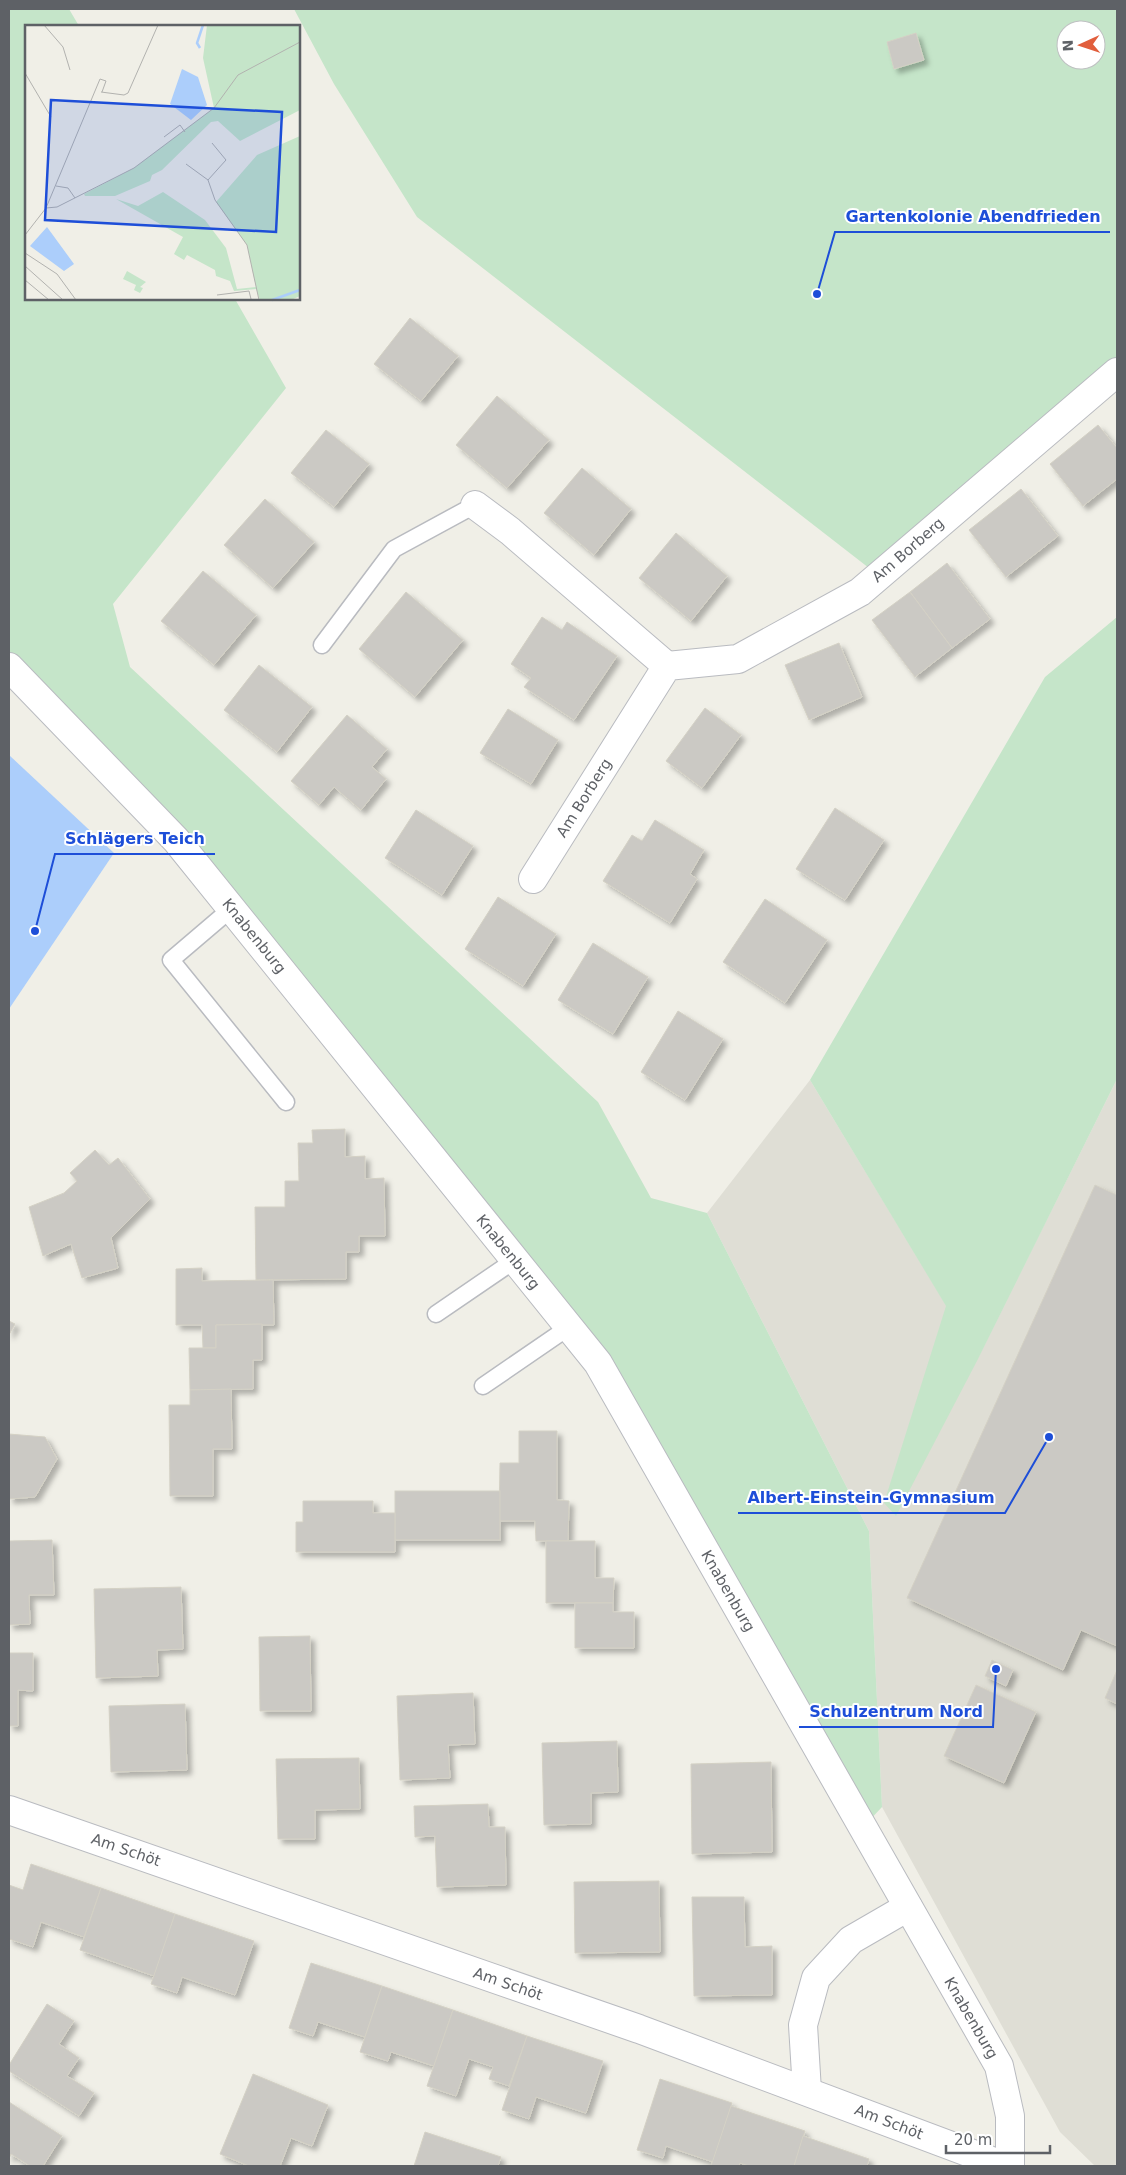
<svg xmlns="http://www.w3.org/2000/svg" width="1126" height="2175" viewBox="0 0 1126 2175" font-family="'DejaVu Sans',sans-serif">
<style>
.education{fill:#dfded5}
.green{fill:#c5e5c9;fill-rule:evenodd}
.water{fill:#accefb}
.building{fill:#cbc9c4;stroke:#d4d1c5;filter:url(#shadow)}
.lines{fill:none;stroke-linecap:round;stroke-linejoin:round}
.lane-casing{stroke:#b9bbc0;stroke-width:19}
.street-casing{stroke:#b9bbc0;stroke-width:30}
.lane{stroke:#fff;stroke-width:16}
.street{stroke:#fff;stroke-width:28}
.labels{text-anchor:middle;stroke-width:4;stroke-linejoin:round;paint-order:stroke}
.street-label{font-size:15px;fill:#5e6166;stroke:#fff}
.inset-river{fill:none;stroke:#accefb;stroke-width:2.5}
.inset-road{fill:none;stroke:#b2b2af;stroke-width:1}
.view{fill:#1d4ed8;fill-opacity:0.15;stroke:#1d4ed8;stroke-width:2.5}
.inset-edge{fill:none;stroke:#5e6166;stroke-width:2.5}
.leader{fill:none;stroke:#1d4ed8;stroke-width:2}
.callout-dot{fill:#1d4ed8;stroke:#fff;stroke-width:2}
.callout-label{font-size:16px;text-anchor:middle;font-weight:bold;fill:#1d4ed8;stroke:#fff;stroke-width:4;stroke-linejoin:round;paint-order:stroke}
</style>
<defs>
<filter id="shadow"><feDropShadow dx="4.5" dy="4.5" stdDeviation="2.5" flood-color="#0004"/></filter>
</defs>
<rect width="100%" height="100%" fill="#f0efe7"/>
<!-- education -->
<polygon class="education" points="1117,1079 1117,2166 1095,2166 1060,2132 882,1807 869,1531 707,1213 810,1080 978,1358"/>
<!-- green -->
<g class="green">
<polygon points="9,9 69,9 79,26 26,26 26,299 235,299 286,388 113,604 130,667 598,1102 651,1198 707,1213 869,1531 882,1807 863,1827 598,1363 232,908 9,667"/>
<path d="M 294,9 L 1117,9 L 1117,372 L 878,575 L 417,217 L 334,84 ZM 1066,30 L 1096,30 L 1096,60 L 1066,60 Z"/>
<polygon points="1117,617 1117,1079 978,1359 896,1516 884,1503 946,1306 810,1080 1045,677"/>
</g>
<!-- water -->
<polygon class="water" points="9,755 114,853 9,1009"/>
<!-- building -->
<g class="building">
<polygon points="916,33 924,60 894,69 887,42"/>
<polygon points="410,318 458,356 421,401 374,364"/>
<polygon points="497,396 549,440 507,488 456,445"/>
<polygon points="1098,425 1117,448 1117,479 1083,506 1050,464"/>
<polygon points="326,430 369,464 334,507 291,473"/>
<polygon points="582,468 631,509 594,555 544,513"/>
<polygon points="1021,489 1058,536 1006,577 969,530"/>
<polygon points="265,499 314,542 273,588 224,545"/>
<polygon points="676,533 727,576 691,621 639,578"/>
<polygon points="947,563 990,619 952,648 910,592"/>
<polygon points="203,571 256,615 214,665 161,621"/>
<polygon points="406,592 463,640 415,697 359,649"/>
<polygon points="910,592 952,648 915,677 872,620"/>
<polygon points="542,617 562,630 567,622 617,656 574,720 524,687 531,678 511,664"/>
<polygon points="839,643 862,697 809,720 785,665"/>
<polygon points="259,665 312,707 277,752 224,710"/>
<polygon points="705,708 741,735 702,788 666,761"/>
<polygon points="508,709 558,740 531,784 480,753"/>
<polygon points="347,715 387,749 372,767 386,779 361,810 334,787 319,805 291,781"/>
<polygon points="835,808 884,840 845,900 796,869"/>
<polygon points="416,810 473,846 442,895 385,858"/>
<polygon points="655,820 704,850 690,874 697,879 670,923 603,881 632,835 642,841"/>
<polygon points="498,897 556,934 523,986 465,949"/>
<polygon points="765,899 827,940 785,1003 723,962"/>
<polygon points="593,943 648,977 613,1034 558,1000"/>
<polygon points="678,1011 723,1039 685,1100 641,1072"/>
<polygon points="345,1129 345,1157 365,1156 365,1179 384,1178 385,1236 359,1236 359,1252 346,1252 346,1279 256,1280 255,1207 285,1207 285,1181 299,1181 298,1143 313,1143 312,1130"/>
<polygon points="95,1150 109,1165 118,1158 150,1199 111,1238 118,1268 82,1278 71,1244 43,1256 29,1207 64,1193 77,1181 70,1173"/>
<polygon points="1095,1185 1117,1195 1117,1646 1081,1630 1063,1670 907,1598"/>
<polygon points="202,1268 202,1281 273,1280 274,1325 216,1325 216,1348 203,1348 202,1325 176,1325 176,1269"/>
<polygon points="9,1321 15,1324 9,1335"/>
<polygon points="262,1324 262,1360 253,1360 253,1389 190,1390 189,1348 216,1348 216,1325"/>
<polygon points="231,1389 232,1449 213,1449 213,1496 170,1496 169,1405 190,1405 190,1390"/>
<polygon points="519,1431 557,1431 557,1500 569,1501 568,1541 536,1541 535,1521 499,1521 500,1463 519,1463"/>
<polygon points="9,1434 45,1437 57,1459 35,1497 9,1499"/>
<rect x="395" y="1491" width="105" height="49"/>
<polygon points="303,1501 373,1501 373,1513 395,1513 395,1552 296,1552 296,1522 303,1522"/>
<polygon points="52,1540 54,1595 29,1595 30,1624 9,1625 9,1541"/>
<polygon points="546,1541 595,1541 595,1578 614,1578 613,1603 546,1603"/>
<polygon points="181,1587 183,1649 157,1650 158,1676 96,1678 94,1589"/>
<polygon points="575,1603 613,1603 613,1612 634,1612 634,1648 575,1648"/>
<polygon points="310,1636 311,1711 260,1711 259,1637"/>
<polygon points="9,1653 33,1653 33,1691 18,1690 18,1726 9,1726"/>
<polygon points="992,1660 1013,1670 1006,1686 985,1676"/>
<polygon points="1117,1670 1117,1704 1105,1698"/>
<polygon points="976,1685 1036,1712 1004,1783 944,1756"/>
<polygon points="473,1693 475,1744 448,1745 450,1778 400,1780 397,1696"/>
<polygon points="185,1704 187,1770 111,1772 109,1706"/>
<polygon points="617,1741 618,1792 591,1793 591,1824 544,1825 542,1743"/>
<polygon points="359,1758 360,1809 315,1810 315,1839 278,1839 276,1759"/>
<polygon points="771,1762 772,1852 692,1854 691,1764"/>
<polygon points="488,1804 489,1827 505,1827 506,1885 437,1887 435,1836 415,1837 414,1806"/>
<polygon points="31,1864 101,1888 84,1937 41,1922 33,1947 9,1939 9,1885 23,1890"/>
<polygon points="659,1881 660,1952 575,1953 574,1882"/>
<polygon points="101,1888 175,1914 154,1976 80,1950"/>
<polygon points="692,1897 744,1897 745,1947 772,1946 772,1995 694,1996"/>
<polygon points="175,1914 254,1941 235,1995 182,1977 177,1993 151,1984"/>
<polygon points="311,1963 382,1986 365,2037 318,2022 313,2036 289,2028"/>
<polygon points="382,1986 453,2010 434,2066 391,2052 388,2061 360,2052"/>
<polygon points="47,2004 74,2021 59,2044 79,2058 67,2076 94,2093 79,2116 9,2071 9,2065"/>
<polygon points="453,2010 527,2036 509,2086 489,2079 493,2067 469,2059 456,2096 427,2086"/>
<polygon points="527,2036 603,2061 586,2113 536,2097 529,2119 502,2110"/>
<polygon points="253,2074 328,2105 312,2146 291,2138 280,2166 249,2166 220,2154"/>
<polygon points="660,2079 732,2103 713,2162 666,2146 663,2158 637,2150"/>
<polygon points="9,2102 62,2136 43,2166 30,2166 11,2154 9,2159"/>
<polygon points="731,2106 805,2131 794,2166 749,2166 740,2163 739,2166 711,2166"/>
<polygon points="425,2132 501,2157 498,2166 414,2166"/>
<polygon points="803,2136 869,2159 867,2166 794,2166"/>
</g>
<g class="lines">
<defs>
<g id="lane">
<polyline points="322,645 394,549 475,505"/>
<polyline points="232,908 171,960 286,1102"/>
<polyline points="436,1314 515,1260"/>
<polyline points="483,1386 569,1327"/>
</g>
<g id="street">
<polyline points="475,505 510,531 667,666"/>
<polyline points="9,667 176,840 598,1363 999,2066 1010,2116 1010,2166"/>
<polyline points="533,879 667,666 738,659 860,592 1117,372"/>
<polyline points="9,1810 639,2029 1005,2166"/>
<polyline points="807,2091 803,2025 816,1978 851,1940 908,1907"/>
</g>
</defs>
<!-- lane casing -->
<use href="#lane" class="lane-casing"/>
<!-- street casing -->
<use href="#street" class="street-casing"/>
<!-- lane -->
<use href="#lane" class="lane"/>
<!-- street -->
<use href="#street" class="street"/>
</g>
<g class="labels">
<!-- street labels -->
<g class="street-label">
<text transform="translate(908 550) rotate(-41)" y="5">Am Borberg</text>
<text transform="translate(584 798) rotate(-58)" y="5">Am Borberg</text>
<text transform="translate(254 936) rotate(51)" y="5">Knabenburg</text>
<text transform="translate(508 1252) rotate(51)" y="5">Knabenburg</text>
<text transform="translate(728 1591) rotate(60)" y="5">Knabenburg</text>
<text transform="translate(126 1850) rotate(19)" y="5">Am Schöt</text>
<text transform="translate(508 1984) rotate(19)" y="5">Am Schöt</text>
<text transform="translate(971 2018) rotate(60)" y="5">Knabenburg</text>
<text transform="translate(889 2122) rotate(21)" y="5">Am Schöt</text>
</g>
</g>
<!-- overview -->
<g transform="translate(25 25)">
<rect width="275" height="275" fill="#f0efe7"/>
<path d="M 182,0 L 275,0 L 275,85 L 215,116 L 193,96 L 186,97 L 137,145 L 127,150 L 125,156 L 90,171 L 60,171 L 59,169 L 109,143 L 189,83 L 178,33 ZM 275,111 L 275,271 L 266,275 L 235,275 L 231,264 L 209,266 L 205,256 L 191,251 L 190,245 L 162,230 L 159,235 L 149,229 L 158,212 L 91,174 L 113,181 L 138,167 L 180,195 L 201,223 L 212,264 L 231,262 L 222,220 L 191,177 L 232,130 ZM 102,246 L 121,257 L 115,262 L 118,263 L 115,268 L 109,265 L 111,260 L 98,254 Z" fill="#c5e5c9"/>
<path d="M 157,44 L 173,52 L 182,80 L 166,95 L 145,79 ZM 22,202 L 49,239 L 39,246 L 5,221 Z" fill="#accefb"/>
<path class="inset-river" d="M 175,23 L 172,18 L 178,0M 247,275 L 275,265"/>
<path class="inset-road" d="M 19,0 L 38,22 L 45,45M 0,48 L 26,92M 76,67 L 99,70 L 103,68 L 133,0M 139,112 L 155,100 L 160,107M 161,139 L 183,155 L 190,175 L 222,220 L 234,275M 183,155 L 201,135 L 187,118M 31,161 L 43,163 L 50,173M 21,183 L 32,182 L 109,143 L 189,83 L 213,50 L 275,17M 0,210 L 21,183 L 75,54 L 81,56 L 77,67M 0,228 L 32,249 L 51,275M 0,241 L 38,275M 0,255 L 24,275M 192,270 L 224,266 L 226,274"/>
<path class="view" d="M 26,75 L 257,87 L 251,207 L 20,195 Z"/>
<rect width="275" height="275" class="inset-edge"/>
</g>
<!-- callouts -->
<path class="leader" d="M817 294L835 232H1110M35 931L55 854H215M1049 1437L1005 1513H738M996 1669L993 1727H799"/>
<g class="callout-dot">
<circle cx="817" cy="294" r="5"/>
<circle cx="35" cy="931" r="5"/>
<circle cx="1049" cy="1437" r="5"/>
<circle cx="996" cy="1669" r="5"/>
</g>
<g class="callout-label">
<text x="973" y="222">Gartenkolonie Abendfrieden</text>
<text x="135" y="844">Schlägers Teich</text>
<text x="871" y="1503">Albert-Einstein-Gymnasium</text>
<text x="896" y="1717">Schulzentrum Nord</text>
</g>
<!-- border -->
<rect width="1126" height="2175" fill="none" stroke="#5e6166" stroke-width="20"/>
<!-- north arrow -->
<g transform="translate(1081 45) rotate(267)"><circle r="24" fill="#ffffff" stroke="#bfc0c2"/>
<path d="M0-4L9 19L0 12L-9 19Z" fill="#e15e3c"/>
<text y="-8" font-size="14" font-weight="bold" text-anchor="middle" fill="#5e6166">N</text>
</g>
<!-- scale -->
<path d="M946 2145v8h104v-8" fill="none" stroke="#5e6166" stroke-width="2.5"/>
<text x="954" y="2145" font-size="15" fill="#5e6166" stroke="#ffffff" stroke-width="4" paint-order="stroke">20 m</text>
</svg>
